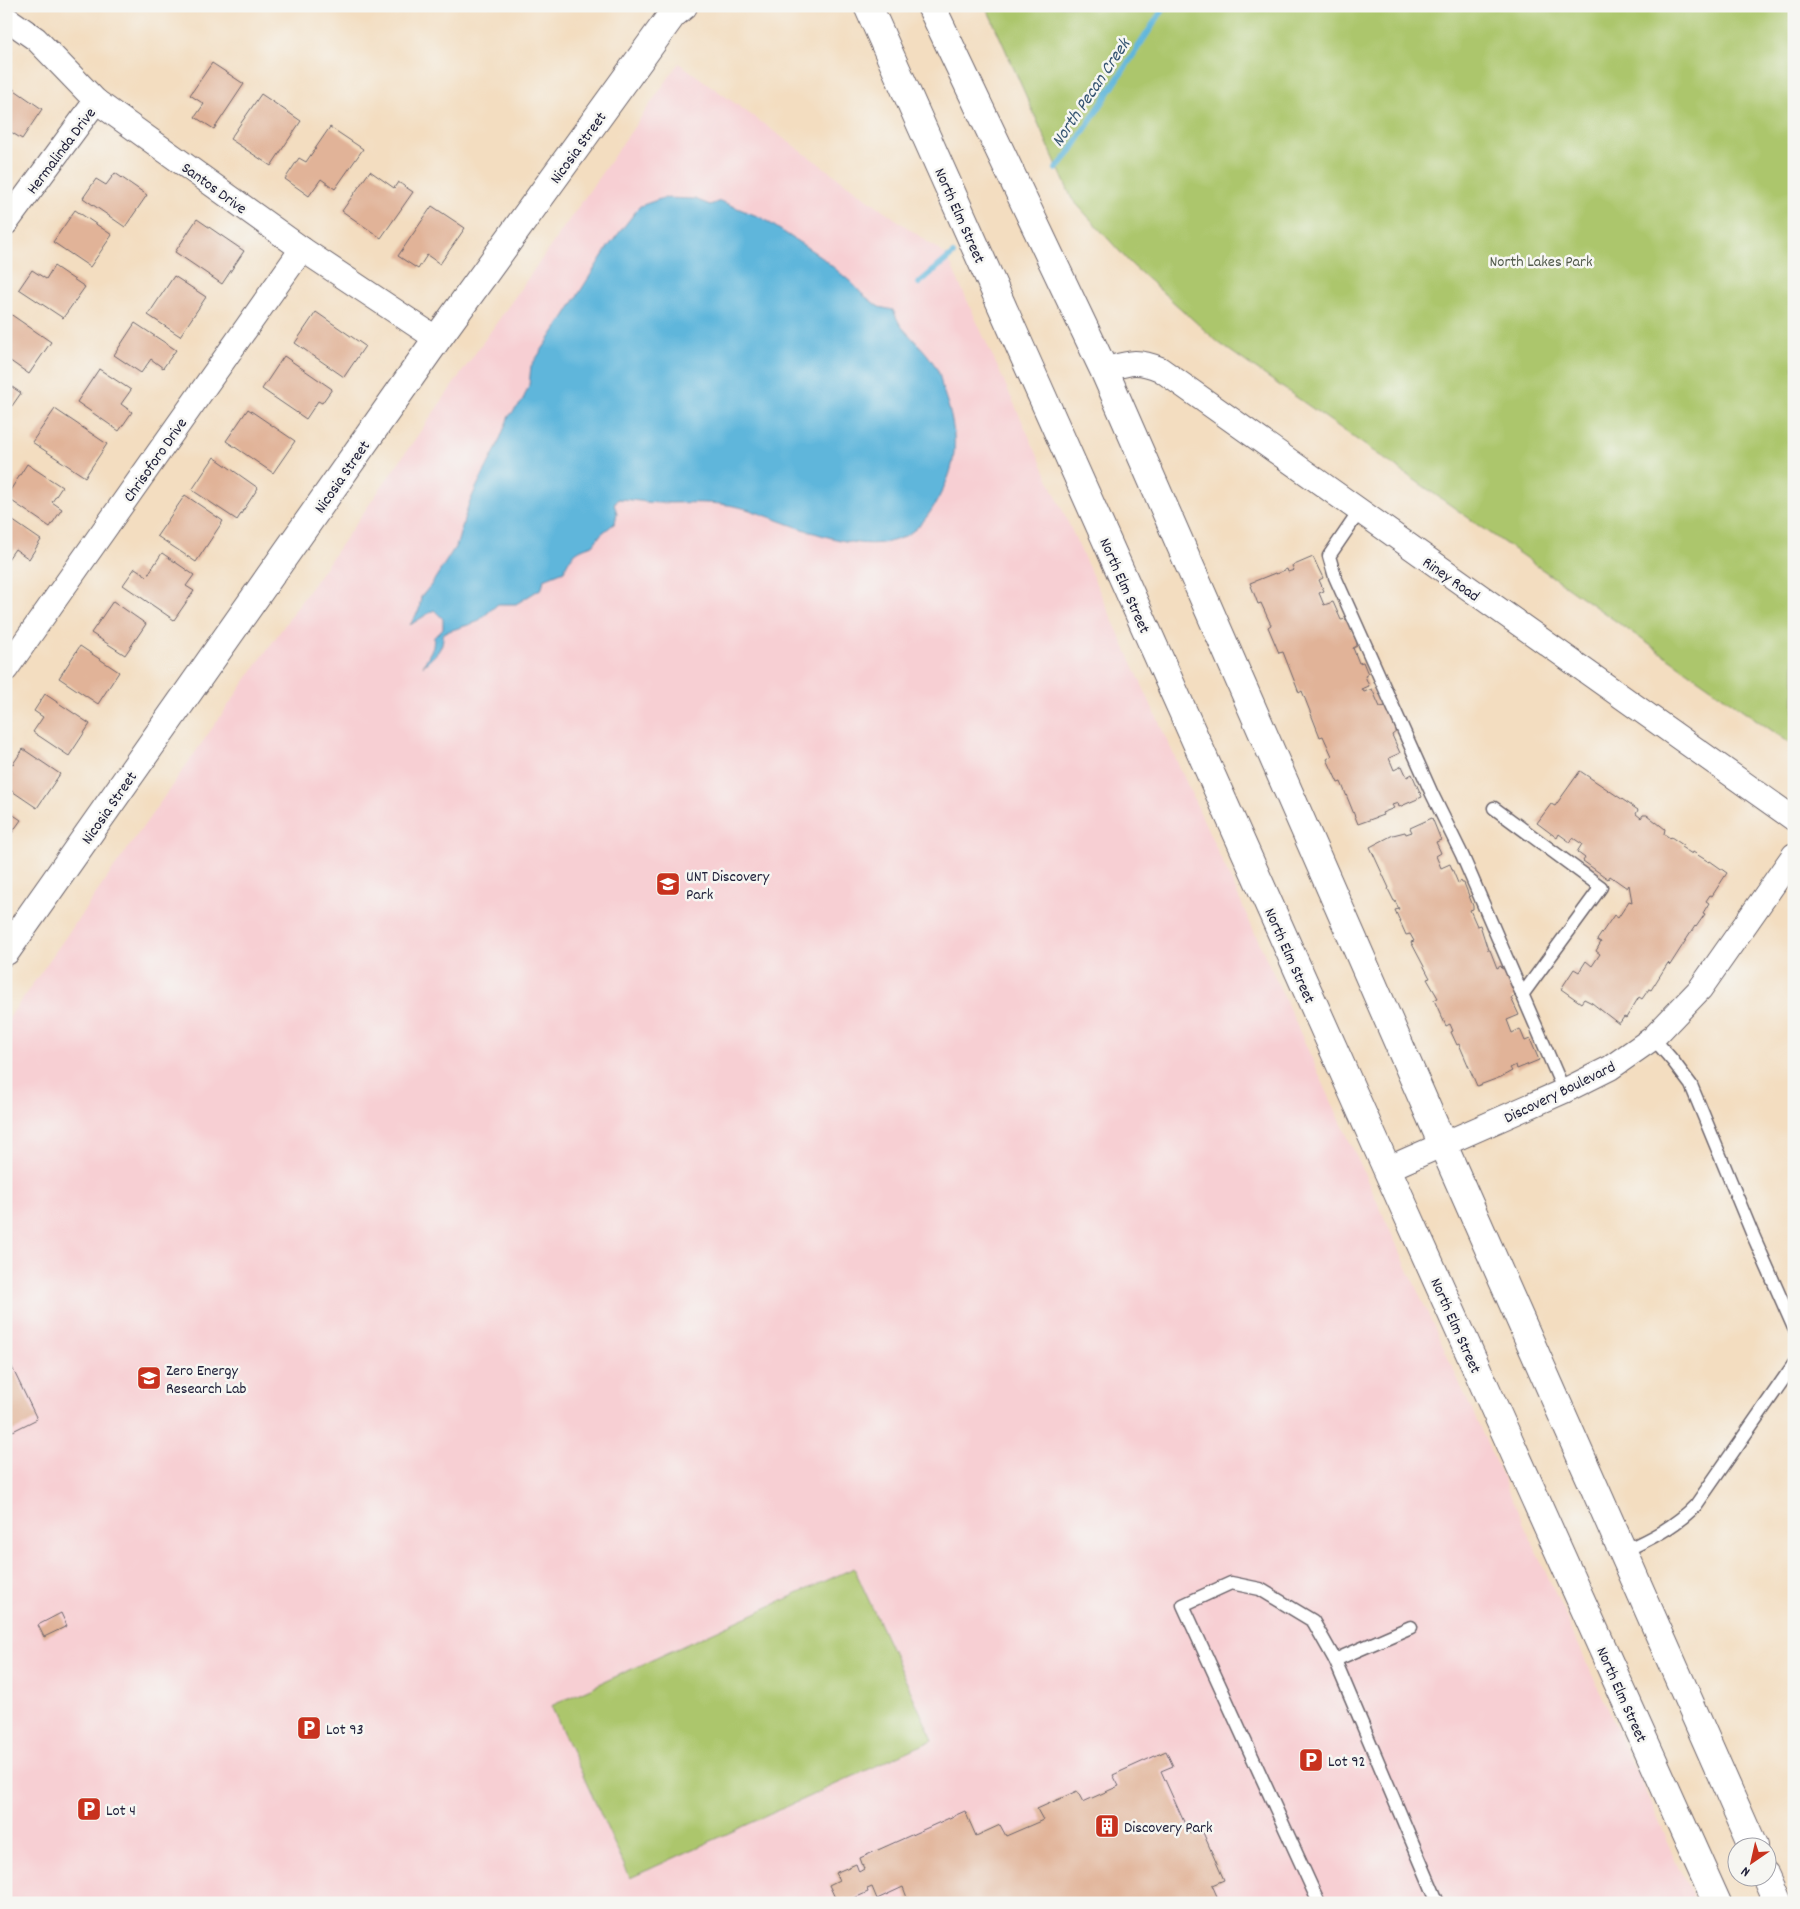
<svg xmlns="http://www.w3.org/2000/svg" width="1800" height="1909" viewBox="0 0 1800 1909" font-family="Dekko,sans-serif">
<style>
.built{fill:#f7cfd3}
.green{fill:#acc66c;stroke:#677454}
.water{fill:#5eb6db;stroke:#406c8b}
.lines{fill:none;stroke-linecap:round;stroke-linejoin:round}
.stream{stroke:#5eb6db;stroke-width:6}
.building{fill:#e1b398}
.lane-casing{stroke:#6b636a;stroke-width:15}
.street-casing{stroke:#6b636a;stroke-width:26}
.secondary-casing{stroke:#6b636a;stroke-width:30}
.primary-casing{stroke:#6b636a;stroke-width:30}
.lane{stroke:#fff;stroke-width:12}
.street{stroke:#fff;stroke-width:24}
.secondary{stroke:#fff;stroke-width:28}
.primary{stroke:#fff;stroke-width:28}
.labels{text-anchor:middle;stroke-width:5;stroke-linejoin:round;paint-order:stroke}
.street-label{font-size:16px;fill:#22223b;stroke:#f6f6f2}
.park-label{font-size:16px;fill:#525b4c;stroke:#f6f6f2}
.poi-label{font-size:16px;fill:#22223b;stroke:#f6f6f2;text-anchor:start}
.water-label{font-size:18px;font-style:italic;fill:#375673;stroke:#f6f6f2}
</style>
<rect width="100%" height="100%" fill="#f6f6f2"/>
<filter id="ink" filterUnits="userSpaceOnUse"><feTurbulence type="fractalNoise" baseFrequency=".02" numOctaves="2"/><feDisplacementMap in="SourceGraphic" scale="10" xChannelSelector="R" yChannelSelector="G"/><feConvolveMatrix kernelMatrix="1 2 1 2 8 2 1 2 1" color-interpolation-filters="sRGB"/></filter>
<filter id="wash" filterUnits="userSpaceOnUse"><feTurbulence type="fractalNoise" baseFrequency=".0096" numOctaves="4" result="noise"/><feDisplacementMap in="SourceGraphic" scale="20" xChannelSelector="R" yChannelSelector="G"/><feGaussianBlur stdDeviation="1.12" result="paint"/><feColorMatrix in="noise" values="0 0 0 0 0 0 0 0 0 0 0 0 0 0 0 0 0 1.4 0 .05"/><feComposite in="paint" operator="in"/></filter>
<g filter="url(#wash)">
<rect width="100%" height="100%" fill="#f3ddc0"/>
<!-- built -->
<polygon class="built" points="679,63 947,256 1696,1903 6,1903 6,1022"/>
<!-- green -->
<g class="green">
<polygon points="986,6 1794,6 1794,746 1219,343 1131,264 1072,199"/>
<polygon points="854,1568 933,1740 630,1878 551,1706"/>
</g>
<!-- water -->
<path class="water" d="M 663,198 L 695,199 L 710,205 L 720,201 L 762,218 L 820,256 L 852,283 L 862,294 L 879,307 L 893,310 C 896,316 898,322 902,327 C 915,342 929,353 938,371 C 941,378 941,386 944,393 C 955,424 960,454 945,485 C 937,502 926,523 910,533 C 864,564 786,519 739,507 C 713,501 686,503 660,503 C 646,503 632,499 618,499 L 614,504 L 617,513 L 615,523 L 601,534 L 593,545 C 575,550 571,555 564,571 L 544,579 L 542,588 L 516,604 L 498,604 L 477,622 L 443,633 C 444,650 435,655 423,666 L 433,647 L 434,637 L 443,628 L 443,619 L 434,610 L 410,625 L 419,610 L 421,597 L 431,585 L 457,544 L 468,506 L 476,488 L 496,449 L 509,416 L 522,402 L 529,385 L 531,366 L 566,314 L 608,247 L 640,206 Z"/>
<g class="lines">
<!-- stream -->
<g class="stream">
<polyline points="1056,169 1068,155 1165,6"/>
<polyline points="919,283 953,254"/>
</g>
</g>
<g id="blocks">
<!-- building -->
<g class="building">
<polygon points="212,63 244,84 214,129 195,117 204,104 190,95"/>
<polygon points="9,86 42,109 22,139 6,129 6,91"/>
<polygon points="261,94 301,121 271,166 230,139"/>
<polygon points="330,127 363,149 335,189 321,179 309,196 285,179 299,158 306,162"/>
<polygon points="370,171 394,188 398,182 413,192 381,238 342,211"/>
<polygon points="115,173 147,195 125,227 83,198 96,179 106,185"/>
<polygon points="432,206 465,228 440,264 427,255 418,269 398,256"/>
<polygon points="75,210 112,235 90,267 53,242"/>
<polygon points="197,219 244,251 222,284 175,252"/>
<polygon points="54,266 85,287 63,318 19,289 32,270 46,279"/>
<polygon points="174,276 206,297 180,336 148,315"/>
<polygon points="6,311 51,342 29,374 6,358"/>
<polygon points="316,312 365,346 344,377 295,343"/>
<polygon points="135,323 176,350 163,368 151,359 141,373 114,355"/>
<polygon points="284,356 332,389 322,403 318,401 306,419 262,389"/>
<polygon points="99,369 131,390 121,404 132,412 119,431 77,402"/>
<polygon points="6,383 21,393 12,406 6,402"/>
<polygon points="55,409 107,444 85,477 32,442"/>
<polygon points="248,409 295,441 273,473 226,441"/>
<polygon points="214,457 258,488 237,520 192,490"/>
<polygon points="27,464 62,487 52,502 62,509 50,527 6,497"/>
<polygon points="185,495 223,521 196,562 157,536"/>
<polygon points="6,516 41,540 29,559 15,549 6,562"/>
<polygon points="162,553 194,575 186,586 194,591 174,620 123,585 135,568 147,576"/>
<polygon points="1313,557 1323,578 1319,580 1324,591 1319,593 1324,605 1333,602 1341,620 1347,619 1357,643 1357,646 1353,648 1359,663 1363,662 1368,674 1365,676 1369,686 1362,689 1364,692 1372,689 1380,707 1386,706 1397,731 1392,735 1400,753 1389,758 1394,770 1402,766 1407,777 1412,774 1422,797 1399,807 1398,803 1392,805 1394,808 1382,813 1383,815 1358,824 1341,782 1338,783 1327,759 1332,756 1323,736 1320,737 1302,691 1299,693 1283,652 1279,653 1268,627 1271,625 1261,603 1258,604 1250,583 1275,573 1276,574 1287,569 1288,572 1294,570 1292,566"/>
<polygon points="113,601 146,624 125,655 91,633"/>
<polygon points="80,646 119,672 98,704 59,678"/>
<polygon points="45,694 90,724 69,756 33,732 43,717 34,711"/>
<polygon points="23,749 60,774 37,808 6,787 6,759 13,764"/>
<polygon points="1580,771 1638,810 1636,814 1641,818 1643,815 1647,815 1665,829 1664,834 1670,838 1671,837 1683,845 1681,847 1692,854 1693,852 1709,862 1710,861 1727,873 1712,896 1710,895 1706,901 1709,903 1703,913 1705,914 1696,927 1695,926 1670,965 1668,963 1651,990 1649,989 1642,999 1639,997 1626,1018 1624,1017 1619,1024 1592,1003 1584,999 1581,1003 1561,989 1574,969 1579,972 1586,961 1592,966 1600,954 1596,951 1601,942 1597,940 1614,915 1618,918 1629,901 1632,902 1629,885 1627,888 1610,876 1608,879 1583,861 1585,858 1577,852 1582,844 1573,838 1570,842 1559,834 1557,838 1537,823 1551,804 1555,806"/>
<polygon points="6,810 21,820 6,841"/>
<polygon points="1432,818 1441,840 1436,842 1441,853 1436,856 1441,868 1450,864 1458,883 1461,881 1462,883 1464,883 1473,906 1473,909 1470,910 1477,926 1480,925 1488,950 1490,950 1497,968 1501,966 1502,969 1504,968 1515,994 1515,996 1511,998 1519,1015 1507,1020 1512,1033 1520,1029 1525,1041 1530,1039 1539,1060 1517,1069 1516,1065 1510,1068 1512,1071 1501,1077 1477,1086 1459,1044 1457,1045 1451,1032 1453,1031 1450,1024 1446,1026 1434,1000 1438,998 1427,979 1430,978 1411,942 1414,941 1410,934 1406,935 1395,910 1399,909 1395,901 1394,901 1388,889 1389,888 1370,847 1393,835 1405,832 1406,834 1412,832 1410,828"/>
<polygon points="6,1355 37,1419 13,1431 6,1417"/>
<polygon points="61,1613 67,1626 44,1637 38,1625"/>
<polygon points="1166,1751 1173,1766 1161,1771 1189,1833 1201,1828 1224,1880 1212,1885 1220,1903 909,1903 903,1887 877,1899 872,1887 867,1889 868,1892 848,1901 846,1898 837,1902 829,1885 839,1880 835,1873 856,1864 859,1872 864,1869 860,1858 965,1811 976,1836 1000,1825 1006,1836 1043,1820 1037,1809 1077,1791 1083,1802 1119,1786 1113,1775"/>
</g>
</g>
</g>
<g filter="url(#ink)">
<use href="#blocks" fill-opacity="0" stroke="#6b636a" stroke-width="1"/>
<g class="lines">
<defs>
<g id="lane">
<polyline points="1359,512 1329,556 1335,577 1432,794 1462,855 1564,1091"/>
<polyline points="1494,808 1601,887 1522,995"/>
<polyline points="1653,1038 1673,1061 1691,1085 1752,1233 1794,1328"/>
<path d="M 1622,1552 C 1650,1539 1675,1527 1696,1505 L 1794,1364"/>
<polyline points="1335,1660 1411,1627"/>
<polyline points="1319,1903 1183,1605 1231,1583 1260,1589 1313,1621 1335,1660 1438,1903"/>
</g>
<g id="street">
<polyline points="6,18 36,39 96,101 302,249 437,339"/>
<polyline points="6,223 96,101"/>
<path d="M 1104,370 C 1129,363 1136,359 1160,369 L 1794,819"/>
<polyline points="6,669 302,249"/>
<polyline points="1387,1169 1564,1091 1610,1068 1653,1038 1700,989 1794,855"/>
</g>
<polyline id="secondary" points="6,951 437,339 672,15 683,6"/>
<g id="primary">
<polyline points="868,6 1387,1169 1717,1903"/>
<polyline points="931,6 1104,370 1443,1145 1753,1846"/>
<polyline points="1766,1876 1778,1903"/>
</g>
</defs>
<!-- lane casing -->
<use href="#lane" class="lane-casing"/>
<!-- street casing -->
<use href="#street" class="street-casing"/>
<!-- secondary casing -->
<use href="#secondary" class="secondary-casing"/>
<!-- primary casing -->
<use href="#primary" class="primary-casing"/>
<!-- lane -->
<use href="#lane" class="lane"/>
<!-- street -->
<use href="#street" class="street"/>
<!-- secondary -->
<use href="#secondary" class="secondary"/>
<!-- primary -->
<use href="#primary" class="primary"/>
</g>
</g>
<!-- icons -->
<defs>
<symbol id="university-square" viewBox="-11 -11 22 22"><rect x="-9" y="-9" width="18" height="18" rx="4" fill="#c8321e" stroke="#f6f6f2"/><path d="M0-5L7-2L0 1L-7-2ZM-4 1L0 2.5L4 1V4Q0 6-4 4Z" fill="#fff"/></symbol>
<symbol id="parking-square" viewBox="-11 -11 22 22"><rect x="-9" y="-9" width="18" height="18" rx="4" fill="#c8321e" stroke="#f6f6f2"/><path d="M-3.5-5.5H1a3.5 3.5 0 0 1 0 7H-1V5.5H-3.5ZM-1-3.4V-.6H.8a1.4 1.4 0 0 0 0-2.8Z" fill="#fff"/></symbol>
<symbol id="building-square" viewBox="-11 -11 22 22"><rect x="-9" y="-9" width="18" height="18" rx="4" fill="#c8321e" stroke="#f6f6f2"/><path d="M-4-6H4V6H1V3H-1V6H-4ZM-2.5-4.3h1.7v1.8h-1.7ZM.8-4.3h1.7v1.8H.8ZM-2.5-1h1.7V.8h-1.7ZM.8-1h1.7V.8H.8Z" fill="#fff"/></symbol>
</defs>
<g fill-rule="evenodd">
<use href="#university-square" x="654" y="870" width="28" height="28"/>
<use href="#university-square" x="135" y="1364" width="28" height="28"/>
<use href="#parking-square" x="295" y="1714" width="28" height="28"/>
<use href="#parking-square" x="1297" y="1746" width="28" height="28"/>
<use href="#parking-square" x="75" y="1795" width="28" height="28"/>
<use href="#building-square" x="1093" y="1812" width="28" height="28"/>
</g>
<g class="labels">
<!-- street labels -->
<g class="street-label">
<text transform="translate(577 147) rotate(-54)" y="6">Nicosia Street</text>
<text transform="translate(60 150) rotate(-53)" y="6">Hermalinda Drive</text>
<text transform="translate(215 187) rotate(36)" y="6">Santos Drive</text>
<text transform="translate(961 215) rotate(66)" y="6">North Elm Street</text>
<text transform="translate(154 459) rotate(-55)" y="6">Chrisoforo Drive</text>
<text transform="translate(341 476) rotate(-55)" y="6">Nicosia Street</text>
<text transform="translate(1452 578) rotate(35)" y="6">Riney Road</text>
<text transform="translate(1126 585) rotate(66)" y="6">North Elm Street</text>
<text transform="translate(108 807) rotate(-55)" y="6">Nicosia Street</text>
<text transform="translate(1291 955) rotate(66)" y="6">North Elm Street</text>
<text transform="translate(1559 1091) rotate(-26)" y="6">Discovery Boulevard</text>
<text transform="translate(1457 1325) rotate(66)" y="6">North Elm Street</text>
<text transform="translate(1623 1694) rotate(66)" y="6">North Elm Street</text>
</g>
<!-- park labels -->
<g class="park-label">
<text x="1541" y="266">North Lakes Park</text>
</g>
<!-- poi labels -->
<g class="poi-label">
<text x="686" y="881">UNT Discovery<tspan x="686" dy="18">Park</tspan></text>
<text x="166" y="1375">Zero Energy<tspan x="166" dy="18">Research Lab</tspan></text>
<text x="326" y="1734">Lot 93</text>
<text x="1328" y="1766">Lot 92</text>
<text x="106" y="1815">Lot 4</text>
<text x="1124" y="1832">Discovery Park</text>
</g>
<!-- water labels -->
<g class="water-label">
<text transform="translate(1090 92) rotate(-56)" y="6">North Pecan Creek</text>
</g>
</g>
<!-- margin -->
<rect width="1800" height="1909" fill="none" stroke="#f6f6f2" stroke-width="25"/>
<!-- north arrow -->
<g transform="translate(1752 1862) rotate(214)"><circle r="24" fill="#f6f6f2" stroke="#a1a1a9"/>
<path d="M0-4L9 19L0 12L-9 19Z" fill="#c8321e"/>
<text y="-8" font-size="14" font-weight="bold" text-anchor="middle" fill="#22223b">N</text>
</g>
</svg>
